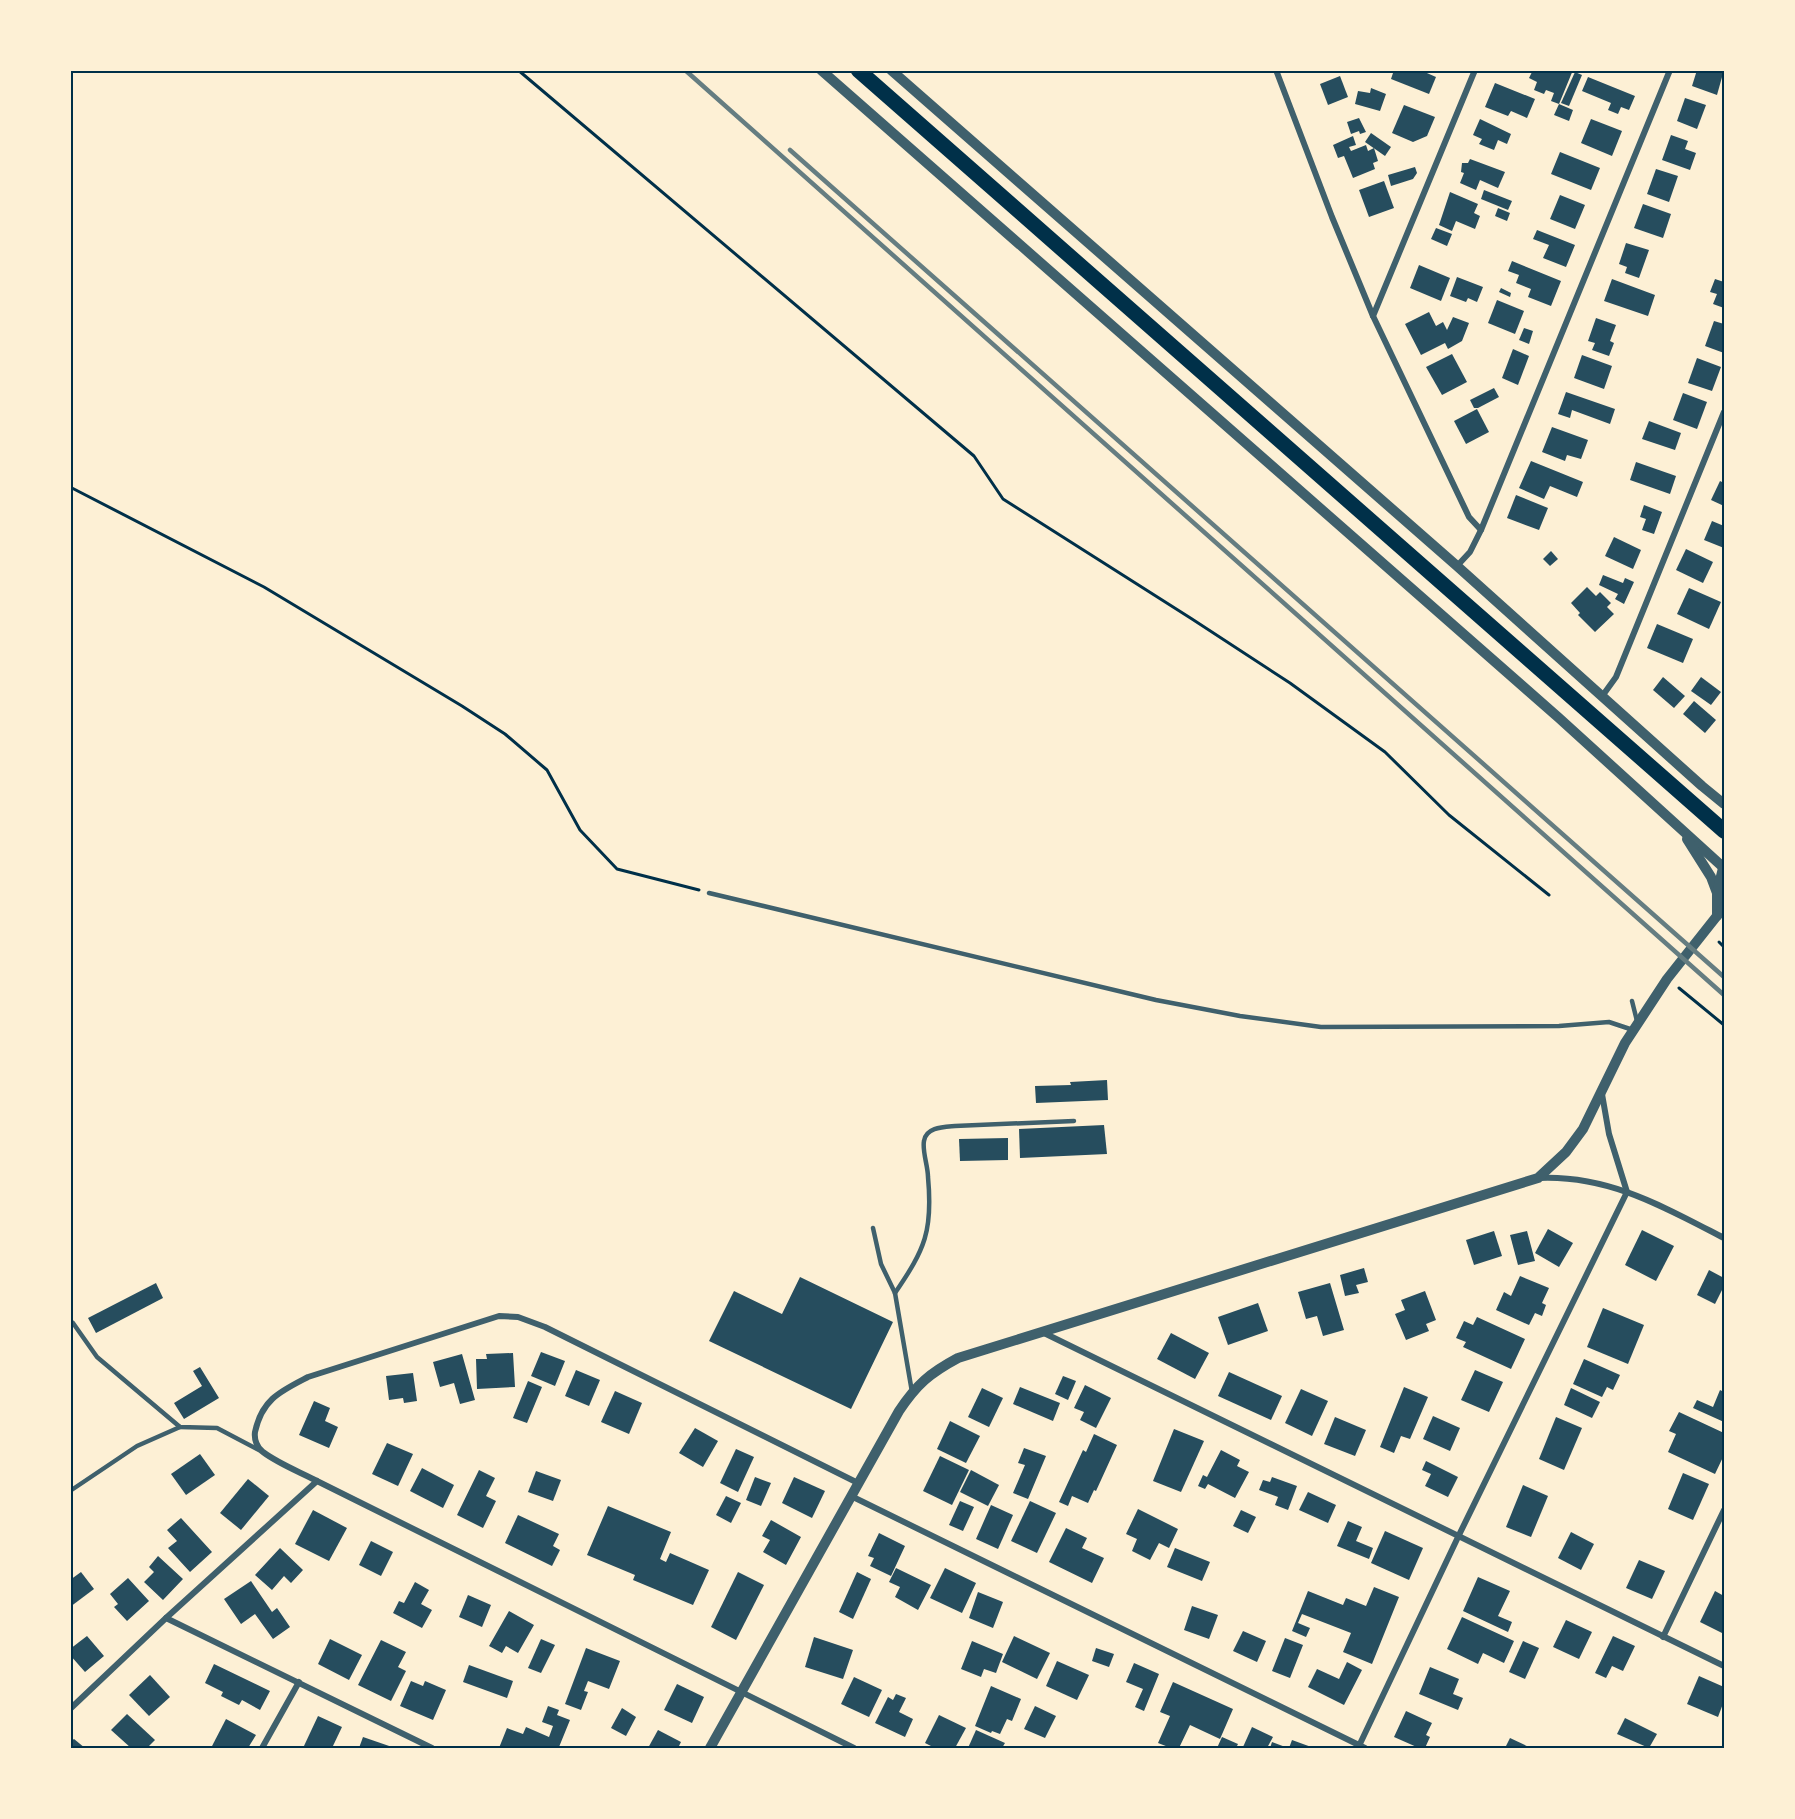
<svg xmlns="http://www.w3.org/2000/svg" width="1795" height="1819" viewBox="0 0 1795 1819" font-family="'Alegreya Sans',sans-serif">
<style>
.building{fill:#264d5e}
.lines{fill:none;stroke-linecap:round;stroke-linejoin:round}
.path{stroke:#003049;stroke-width:3}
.service{stroke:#3f606c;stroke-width:4.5}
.minor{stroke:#3f606c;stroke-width:6}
.tertiary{stroke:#3f606c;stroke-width:10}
.primary{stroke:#003049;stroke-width:15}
.rail{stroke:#657d81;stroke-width:4.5}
.neatline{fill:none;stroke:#003049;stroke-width:2}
</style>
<rect width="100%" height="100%" fill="#fdf0d5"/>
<!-- building -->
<g class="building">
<polygon points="1394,70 1420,70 1436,77 1429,94 1391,79"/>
<polygon points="1527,70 1573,70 1559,104 1551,101 1554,93 1546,90 1544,94 1534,90 1537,82 1529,78 1532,72"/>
<polygon points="1697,70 1724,70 1717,95 1692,86"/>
<polygon points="1575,72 1582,75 1569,106 1561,103"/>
<polygon points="1340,76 1348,97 1328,105 1320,84"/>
<polygon points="1588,77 1635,96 1629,110 1621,107 1618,114 1608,110 1611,103 1582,91"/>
<polygon points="1495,83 1535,99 1527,118 1511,111 1508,116 1485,107"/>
<polygon points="1371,88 1386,94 1380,111 1355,104 1358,91 1370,93"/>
<polygon points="1685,98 1706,105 1697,129 1677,121"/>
<polygon points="1559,104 1573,110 1569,121 1554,115"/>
<polygon points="1404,105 1435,117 1427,136 1413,142 1392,133"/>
<polygon points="1359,118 1366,132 1360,134 1359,131 1351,134 1347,122"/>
<polygon points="1480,119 1511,134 1507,144 1498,140 1494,150 1479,144 1482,139 1473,135"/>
<polygon points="1591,119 1622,131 1612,156 1581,143"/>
<polygon points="1371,133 1391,147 1385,156 1365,142"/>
<polygon points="1671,135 1688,141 1685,149 1696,153 1690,170 1662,160"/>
<polygon points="1353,136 1356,145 1349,147 1351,151 1366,145 1368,151 1374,148 1378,161 1373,163 1375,169 1353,178 1344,156 1338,158 1333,145"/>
<polygon points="1560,152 1600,168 1591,190 1551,174"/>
<polygon points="1470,159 1505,172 1498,188 1480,180 1476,190 1460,183 1464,173 1461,172 1462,163 1468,163"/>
<polygon points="1415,167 1417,173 1413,179 1391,186 1388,175"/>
<polygon points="1656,169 1678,176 1669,202 1647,194"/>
<polygon points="1384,181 1394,208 1369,217 1359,190"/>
<polygon points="1484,190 1512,201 1508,210 1481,199"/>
<polygon points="1450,192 1478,204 1474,213 1480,216 1475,229 1456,221 1452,231 1439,225"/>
<polygon points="1560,195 1585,205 1575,229 1550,219"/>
<polygon points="1643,204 1671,214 1663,238 1634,228"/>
<polygon points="1498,208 1510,213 1507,221 1495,216"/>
<polygon points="1436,228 1452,234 1447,246 1431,239"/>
<polygon points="1537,230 1575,245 1566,267 1543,258 1549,245 1533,239"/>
<polygon points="1626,243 1649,250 1639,278 1625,273 1627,267 1619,264"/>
<polygon points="1512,261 1561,281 1551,306 1528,297 1531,289 1516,283 1519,275 1508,271"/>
<polygon points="1419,265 1450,278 1441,301 1410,288"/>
<polygon points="1457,277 1483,287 1477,302 1468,298 1466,302 1450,296"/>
<polygon points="1612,279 1655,295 1648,316 1604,301"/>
<polygon points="1715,279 1724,282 1724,308 1713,304 1717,294 1710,292"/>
<polygon points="1501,288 1511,293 1510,297 1499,292"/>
<polygon points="1497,300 1524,311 1515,334 1488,323"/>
<polygon points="1429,312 1436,326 1443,322 1447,330 1453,317 1469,323 1462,341 1448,349 1445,343 1421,355 1405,324"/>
<polygon points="1596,318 1616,325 1610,341 1614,343 1609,356 1592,350 1595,343 1588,341"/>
<polygon points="1714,321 1724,324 1724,353 1705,346"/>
<polygon points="1524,328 1533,331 1529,344 1519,340"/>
<polygon points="1513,349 1529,356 1518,385 1502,378"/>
<polygon points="1452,354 1467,382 1442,395 1426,367"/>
<polygon points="1582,355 1612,366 1604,389 1574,378"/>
<polygon points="1697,358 1721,367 1712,391 1688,383"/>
<polygon points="1494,388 1499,397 1478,408 1474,408 1470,400"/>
<polygon points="1566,392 1615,409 1610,424 1572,410 1570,418 1558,414"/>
<polygon points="1683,393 1707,402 1697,429 1673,420"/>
<polygon points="1477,409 1489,432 1466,444 1454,421"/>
<polygon points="1649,421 1681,433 1675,450 1642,439"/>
<polygon points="1552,427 1588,440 1581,459 1567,455 1565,461 1542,452"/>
<polygon points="1531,461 1583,482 1577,497 1550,486 1544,499 1519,488"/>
<polygon points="1636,462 1676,476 1670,494 1630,480"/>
<polygon points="1720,481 1724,483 1724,506 1711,500"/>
<polygon points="1516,495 1548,508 1539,530 1507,518"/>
<polygon points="1644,505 1662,512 1654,534 1642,530 1646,519 1640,517"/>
<polygon points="1712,521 1724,526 1724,548 1704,540"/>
<polygon points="1614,537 1641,550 1633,569 1605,556"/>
<polygon points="1686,549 1713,562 1703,583 1676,570"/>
<polygon points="1551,551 1558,559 1550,566 1543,559"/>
<polygon points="1603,575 1623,583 1625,578 1634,582 1624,604 1615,599 1618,594 1599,585"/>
<polygon points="1587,587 1596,596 1600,592 1611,603 1607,607 1614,614 1595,632 1578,615 1580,613 1571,603"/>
<polygon points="1689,588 1721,602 1709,629 1677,614"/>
<polygon points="1657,624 1693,639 1683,663 1647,648"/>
<polygon points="1663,677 1685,696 1674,708 1653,690"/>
<polygon points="1701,677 1721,692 1711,705 1691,691"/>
<polygon points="1694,701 1716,720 1705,733 1683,714"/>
<polygon points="1107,1080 1108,1100 1036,1103 1035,1086 1071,1085 1070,1082"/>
<polygon points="1104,1125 1107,1154 1020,1158 1019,1129"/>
<polygon points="1008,1138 1008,1160 960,1161 959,1139"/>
<polygon points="1548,1229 1573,1243 1559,1267 1535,1253"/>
<polygon points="1642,1230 1674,1246 1656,1281 1625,1265"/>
<polygon points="1494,1231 1502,1256 1474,1265 1466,1240"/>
<polygon points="1527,1231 1535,1261 1518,1265 1510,1235"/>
<polygon points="1364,1268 1368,1282 1356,1285 1359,1293 1345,1296 1340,1275"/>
<polygon points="1709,1270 1724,1278 1724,1286 1715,1304 1697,1295"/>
<polygon points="1520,1276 1549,1288 1542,1303 1546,1305 1542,1316 1535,1313 1529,1325 1496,1310 1504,1292 1511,1296"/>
<polygon points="800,1277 893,1322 851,1409 709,1341 734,1291 782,1314"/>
<polygon points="156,1283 163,1298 96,1333 88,1318"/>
<polygon points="1330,1283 1344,1330 1323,1336 1317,1316 1306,1319 1298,1292"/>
<polygon points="1425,1291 1436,1320 1426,1324 1429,1331 1406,1340 1395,1314 1405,1310 1401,1300"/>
<polygon points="1258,1303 1268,1331 1228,1345 1218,1317"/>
<polygon points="1603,1308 1644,1325 1628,1364 1587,1347"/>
<polygon points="1477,1317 1525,1339 1511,1369 1463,1347 1466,1342 1456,1338 1464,1321 1473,1325"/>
<polygon points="1171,1333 1209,1353 1195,1379 1157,1359"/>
<polygon points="541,1352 565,1361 555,1386 531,1376"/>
<polygon points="513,1353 515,1387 477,1389 476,1359 487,1359 486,1354"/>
<polygon points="462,1354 475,1400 460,1404 454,1383 440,1387 433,1362"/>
<polygon points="1584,1359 1620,1375 1613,1390 1607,1387 1602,1397 1573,1384"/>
<polygon points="200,1367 219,1398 184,1419 174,1403 202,1386 193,1371"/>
<polygon points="576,1370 600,1380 589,1406 565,1396"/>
<polygon points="1475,1370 1503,1382 1489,1412 1461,1400"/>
<polygon points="1229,1372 1282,1396 1271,1420 1218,1396"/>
<polygon points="413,1373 417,1401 404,1403 403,1398 389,1400 386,1376"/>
<polygon points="1063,1376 1076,1381 1068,1400 1055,1394"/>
<polygon points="528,1381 542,1387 527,1423 513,1418"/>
<polygon points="1085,1385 1111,1398 1096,1428 1080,1420 1084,1412 1074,1408"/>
<polygon points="1020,1387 1060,1403 1053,1421 1013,1404"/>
<polygon points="1404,1387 1428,1397 1410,1439 1401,1436 1394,1453 1380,1447"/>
<polygon points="982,1388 1003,1398 989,1427 968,1417"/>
<polygon points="1571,1388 1600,1402 1592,1418 1564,1405"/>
<polygon points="1301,1389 1328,1401 1312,1436 1285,1423"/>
<polygon points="1720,1390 1724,1392 1724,1422 1693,1408 1697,1400 1713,1407"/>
<polygon points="615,1391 642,1403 629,1434 601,1422"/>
<polygon points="314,1401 330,1408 325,1421 338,1427 329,1448 299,1435"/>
<polygon points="1679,1412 1724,1433 1724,1455 1715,1474 1668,1452 1676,1434 1669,1431"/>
<polygon points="1433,1416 1460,1428 1450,1451 1423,1439"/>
<polygon points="1335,1417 1366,1430 1355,1456 1324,1444"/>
<polygon points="1556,1417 1582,1428 1564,1470 1539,1459"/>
<polygon points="950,1421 980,1436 966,1463 937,1449"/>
<polygon points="695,1428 718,1441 703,1467 679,1453"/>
<polygon points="1174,1429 1204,1441 1181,1492 1153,1481"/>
<polygon points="1094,1434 1117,1445 1096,1491 1094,1490 1088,1503 1072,1496 1068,1506 1059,1502 1083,1450 1086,1452"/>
<polygon points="387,1443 413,1454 398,1486 372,1474"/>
<polygon points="1024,1448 1046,1456 1028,1499 1013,1493 1025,1465 1018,1463"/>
<polygon points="736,1449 754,1457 738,1492 720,1483"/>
<polygon points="1221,1450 1240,1460 1237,1466 1249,1472 1235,1498 1208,1484 1205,1489 1198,1486 1203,1475 1207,1477"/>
<polygon points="200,1454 215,1475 186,1495 171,1474"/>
<polygon points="940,1456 969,1470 952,1505 923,1491"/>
<polygon points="1426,1461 1458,1477 1448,1497 1425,1486 1431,1474 1422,1470"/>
<polygon points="422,1468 454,1485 443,1508 410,1491"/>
<polygon points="479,1470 495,1478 486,1496 496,1501 483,1528 457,1515"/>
<polygon points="971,1470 999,1485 988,1506 960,1492"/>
<polygon points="536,1471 561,1480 553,1501 528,1492"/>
<polygon points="1683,1473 1709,1484 1693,1520 1668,1509"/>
<polygon points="755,1477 771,1483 761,1506 746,1500"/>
<polygon points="794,1477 825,1491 812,1518 782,1503"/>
<polygon points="1272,1477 1297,1486 1288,1510 1275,1505 1278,1497 1259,1490 1263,1480 1270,1482"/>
<polygon points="248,1479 269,1496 241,1530 220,1513"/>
<polygon points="1523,1485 1548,1496 1531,1537 1506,1527"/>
<polygon points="1308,1492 1336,1505 1328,1523 1299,1510"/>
<polygon points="726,1496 741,1503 731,1523 716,1515"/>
<polygon points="960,1501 974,1507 963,1531 949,1525"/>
<polygon points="1030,1501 1056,1513 1037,1553 1011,1541"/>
<polygon points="991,1505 1013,1515 998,1549 976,1539"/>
<polygon points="608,1506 671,1532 660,1559 666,1562 670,1553 709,1570 693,1605 633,1580 635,1575 587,1555"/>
<polygon points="1138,1509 1178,1529 1169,1548 1159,1543 1150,1560 1132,1551 1137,1539 1126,1534"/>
<polygon points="313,1510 347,1528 329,1561 295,1544"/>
<polygon points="1241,1510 1256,1517 1248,1533 1233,1526"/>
<polygon points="518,1515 559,1534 553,1546 560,1550 552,1566 505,1543"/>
<polygon points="181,1518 212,1552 190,1572 168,1548 177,1541 167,1530"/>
<polygon points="771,1520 801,1537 786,1565 763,1552 770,1540 762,1536"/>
<polygon points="1348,1521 1362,1527 1356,1541 1373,1548 1369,1559 1337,1546"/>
<polygon points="1066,1528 1087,1538 1082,1548 1104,1558 1092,1583 1049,1562"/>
<polygon points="1385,1531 1423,1548 1409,1580 1371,1563"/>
<polygon points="1571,1532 1594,1544 1581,1570 1558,1558"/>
<polygon points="879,1533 905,1546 891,1576 870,1566 874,1558 868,1556"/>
<polygon points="371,1541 393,1552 381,1576 359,1565"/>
<polygon points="280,1548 303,1570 291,1583 284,1576 272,1590 255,1575"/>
<polygon points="1175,1548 1210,1562 1202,1581 1167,1567"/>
<polygon points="158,1556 183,1579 163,1600 144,1582 154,1572 149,1567"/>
<polygon points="1639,1560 1665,1571 1652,1599 1626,1588"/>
<polygon points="896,1568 931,1585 918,1610 895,1597 900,1587 889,1582"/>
<polygon points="945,1568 976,1583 962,1613 930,1598"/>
<polygon points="81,1572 94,1589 70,1607 70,1580"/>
<polygon points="738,1572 764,1585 736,1640 711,1627"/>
<polygon points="857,1572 871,1579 853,1619 839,1612"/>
<polygon points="1478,1577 1510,1591 1498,1616 1512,1622 1508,1632 1463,1611"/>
<polygon points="128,1578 149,1601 127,1621 114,1607 118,1604 110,1594"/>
<polygon points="251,1581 272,1612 277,1608 290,1627 273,1639 255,1614 241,1624 224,1599"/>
<polygon points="415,1582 429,1590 421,1604 432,1610 422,1628 393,1613 399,1601 404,1603"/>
<polygon points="1374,1587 1399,1597 1372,1664 1343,1652 1351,1633 1302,1614 1298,1623 1310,1628 1306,1637 1292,1631 1308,1591 1343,1605 1346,1598 1366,1606"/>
<polygon points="1715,1591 1724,1596 1724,1634 1700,1622"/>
<polygon points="978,1592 1003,1602 993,1628 969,1618"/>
<polygon points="468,1595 491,1605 482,1627 459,1617"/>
<polygon points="1192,1606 1218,1615 1209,1639 1184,1630"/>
<polygon points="509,1611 534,1625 518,1653 506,1646 502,1653 489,1646"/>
<polygon points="1462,1617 1514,1641 1504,1663 1483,1653 1478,1664 1447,1649"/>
<polygon points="1566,1620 1592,1632 1579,1659 1553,1647"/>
<polygon points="1243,1631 1266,1641 1257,1662 1233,1651"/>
<polygon points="87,1636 104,1656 85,1672 70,1655 70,1649"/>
<polygon points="1014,1636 1050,1653 1037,1679 1002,1662"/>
<polygon points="1613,1636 1635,1646 1623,1671 1612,1666 1606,1678 1595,1673"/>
<polygon points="814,1637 853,1650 843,1679 805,1667"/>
<polygon points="1285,1638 1303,1645 1290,1678 1272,1671"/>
<polygon points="330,1639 362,1655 349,1680 318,1664"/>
<polygon points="541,1639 555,1645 541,1673 528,1668"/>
<polygon points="381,1640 406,1652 398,1667 406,1671 391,1701 358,1685"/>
<polygon points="972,1641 1003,1654 996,1673 984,1669 981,1677 961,1669"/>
<polygon points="1523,1641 1539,1648 1525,1679 1509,1672"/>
<polygon points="586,1648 620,1661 609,1689 588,1681 584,1691 588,1692 581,1710 565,1704"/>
<polygon points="1096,1648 1114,1654 1109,1667 1092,1661"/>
<polygon points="1057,1661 1089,1675 1077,1700 1046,1686"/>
<polygon points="1347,1662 1362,1670 1344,1705 1308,1687 1317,1669 1339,1679"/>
<polygon points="1134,1663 1159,1674 1144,1711 1135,1707 1143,1689 1126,1682"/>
<polygon points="214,1664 270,1691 260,1710 242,1700 239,1705 221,1696 223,1692 205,1683"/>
<polygon points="469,1665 513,1681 507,1698 463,1682"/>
<polygon points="1430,1667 1459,1679 1453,1694 1463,1698 1458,1710 1419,1694"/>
<polygon points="150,1675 170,1697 149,1716 129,1695"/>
<polygon points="1699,1676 1724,1687 1724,1701 1718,1717 1687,1704"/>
<polygon points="854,1677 882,1690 869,1717 841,1704"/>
<polygon points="411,1681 423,1686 425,1681 446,1690 433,1720 400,1706"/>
<polygon points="1173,1682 1233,1709 1220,1739 1190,1725 1179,1748 1171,1748 1158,1743 1170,1716 1160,1712"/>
<polygon points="677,1684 704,1697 692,1723 664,1710"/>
<polygon points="991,1686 1021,1699 1012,1721 1007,1719 1000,1734 992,1731 991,1733 975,1726"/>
<polygon points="896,1694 906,1698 899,1712 913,1719 905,1737 875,1723 888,1697 893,1700"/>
<polygon points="548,1706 559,1710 557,1715 570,1720 559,1747 563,1748 499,1748 507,1728 523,1734 526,1727 549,1737 553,1726 542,1722"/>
<polygon points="1035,1706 1056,1716 1045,1738 1024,1729"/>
<polygon points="622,1708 636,1717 626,1736 611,1728"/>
<polygon points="1406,1711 1432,1723 1426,1735 1430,1737 1425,1748 1419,1748 1394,1737"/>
<polygon points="127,1714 155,1740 147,1748 131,1748 111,1730"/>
<polygon points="939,1715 966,1728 955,1748 935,1748 925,1743"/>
<polygon points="318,1716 342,1727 332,1748 303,1748"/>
<polygon points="1625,1718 1657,1734 1649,1748 1617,1734"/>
<polygon points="226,1719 256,1735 248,1748 211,1748"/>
<polygon points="1252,1727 1273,1737 1267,1748 1243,1747"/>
<polygon points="658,1730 681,1742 678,1748 648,1748"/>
<polygon points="976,1730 1005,1743 1002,1748 968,1748"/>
<polygon points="363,1737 395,1748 359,1748"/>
<polygon points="1222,1737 1238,1744 1236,1748 1217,1748"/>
<polygon points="1510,1738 1531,1748 1505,1748"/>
<polygon points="74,1739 85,1748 70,1748 70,1742"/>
<polygon points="1292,1740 1314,1748 1289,1748"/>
<polygon points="1272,1742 1288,1748 1270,1748"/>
</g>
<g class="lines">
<!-- path -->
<g class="path">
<polyline points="518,70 974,456 1003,499 1192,619 1290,683 1385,752 1449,815 1549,895"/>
<polyline points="70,487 264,587 462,706 505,734 547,770 580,830 617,869 699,890"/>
<polyline points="1719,942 1724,947"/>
<polyline points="1679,988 1724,1025"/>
</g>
<!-- service -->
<g class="service">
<polyline points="709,893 1156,1000 1240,1016 1321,1027 1559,1026 1609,1022 1633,1030"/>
<polyline points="1632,1001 1637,1021"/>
<polyline points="873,1228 881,1264 895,1293 912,1392"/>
<path d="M 895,1293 C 925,1249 933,1231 928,1177 C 928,1166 922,1151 924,1141 C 926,1127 944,1127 955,1126 L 1074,1121"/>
<polyline points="73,1323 97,1357 180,1427 217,1428 259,1450"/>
<polyline points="70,1491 137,1446 180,1427"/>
</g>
<!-- minor -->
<g class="minor">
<polyline points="1276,70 1332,217 1373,316 1469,517 1481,530"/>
<polyline points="1373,316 1475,70"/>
<polyline points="1457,566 1470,552 1481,530 1670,70"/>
<polyline points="1603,695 1616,677 1724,412"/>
<polyline points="1602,1094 1609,1134 1627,1192"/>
<path d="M 1539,1178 C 1609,1175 1664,1207 1724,1238"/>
<polyline points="1044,1333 1724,1666"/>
<polyline points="851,1496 1365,1748"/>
<polyline points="166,1618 432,1748"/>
<polyline points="1663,1637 1724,1510"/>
<polyline points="70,1709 166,1618 317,1481"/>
<polyline points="262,1748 299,1682"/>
<path d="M 854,1748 L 317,1481 C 300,1472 279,1464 263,1452 C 257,1448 254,1439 255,1432 C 262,1399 281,1391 308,1377 L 499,1316 L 518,1317 L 545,1327 L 858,1483"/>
<polyline points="1358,1748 1459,1535 1627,1192"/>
</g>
<!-- tertiary -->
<g class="tertiary">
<polyline points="821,70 1559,718 1724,868"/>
<polyline points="891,70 1457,566 1702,786 1724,804"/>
<polyline points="1687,839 1711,877 1717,893"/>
<polyline points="1717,916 1717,893 1724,864"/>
<path d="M 710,1748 L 899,1411 C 917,1384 930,1373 958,1358 L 1538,1178 L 1566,1152 L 1583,1129 L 1625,1043 L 1667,979 L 1724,907"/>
</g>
<!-- primary -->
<polyline class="primary" points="858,70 1724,831"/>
<!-- rail -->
<g class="rail">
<polyline points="685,70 1724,995"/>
<polyline points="790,150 1724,977"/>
</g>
</g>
<!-- border -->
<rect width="1795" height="1819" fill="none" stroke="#fdf0d5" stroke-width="144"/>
<rect x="72" y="72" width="1651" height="1675" class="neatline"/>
</svg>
